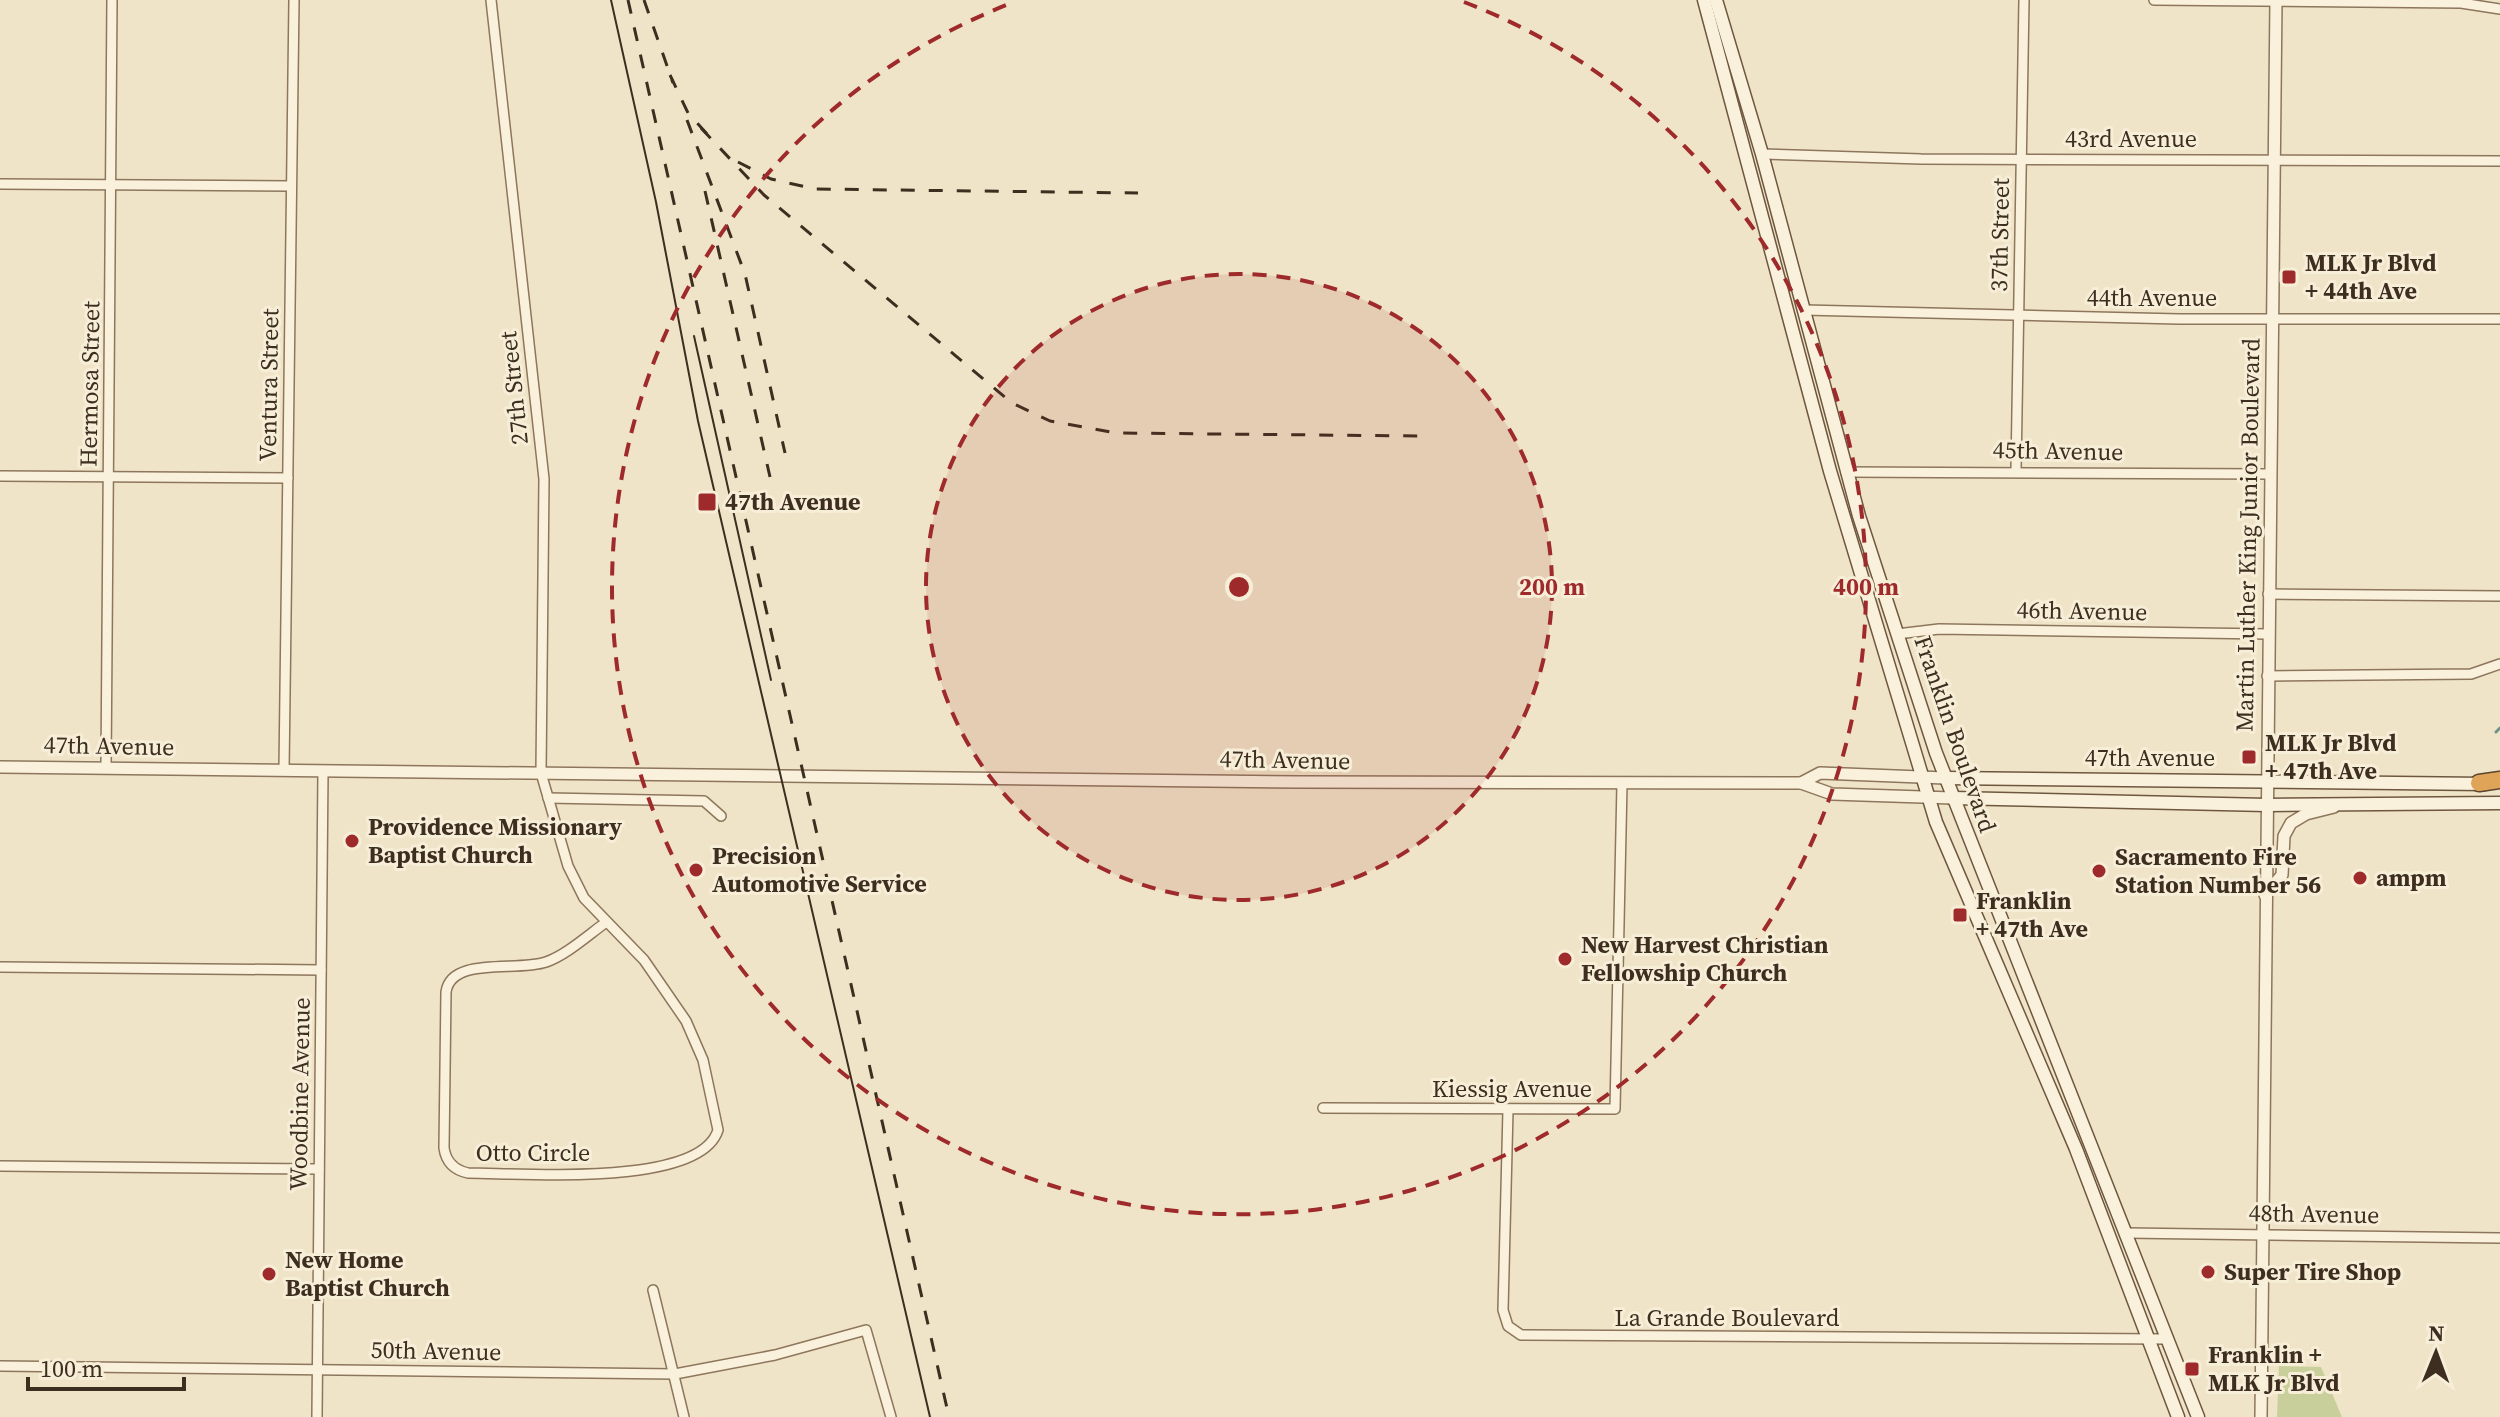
<svg xmlns="http://www.w3.org/2000/svg" width="2500" height="1417" viewBox="0 0 2500 1417" font-family="'Source Serif 4',serif">
<style>
.green{fill:#c9cf9b}
.lines{fill:none;stroke-linecap:round;stroke-linejoin:round}
.stream{stroke:#6f938a;stroke-width:3}
.minor-casing{stroke:#8d765c;stroke-width:12}
.tertiary-casing{stroke:#8d765c;stroke-width:14}
.secondary-casing{stroke:#6f573f;stroke-width:15}
.motorway-casing{stroke:#5b4430;stroke-width:19}
.minor{stroke:#faf1dc;stroke-width:9}
.tertiary{stroke:#faf1dc;stroke-width:11}
.secondary{stroke:#faf1dc;stroke-width:12}
.motorway{stroke:#e0a458;stroke-width:16}
.tram{stroke:#3d2e20;stroke-width:2}
.rail{stroke:#3d2e20;stroke-width:3;stroke-dasharray:14 14;stroke-linecap:butt}
.ring{fill:none;stroke:#9e2a2b;stroke-width:4;stroke-dasharray:14 10}
.poi-dot{fill:#9e2a2b;stroke:#f7eed8;stroke-width:3}
.labels{text-anchor:middle;stroke-width:6;stroke-linejoin:round;paint-order:stroke}
.street-label{font-size:24px;fill:#3d2e20;stroke:#f7eed8}
.poi-label{font-size:24px;font-weight:bold;fill:#3d2e20;stroke:#f7eed8;text-anchor:start}
.centre{fill:#9e2a2b;stroke:#f7eed8;stroke-width:4}
.ring-label{font-size:24px;text-anchor:middle;font-weight:bold;fill:#9e2a2b;stroke:#f7eed8;stroke-width:6;stroke-linejoin:round;paint-order:stroke}
</style>
<rect width="100%" height="100%" fill="#f0e4c8"/>
<!-- green -->
<polygon class="green" points="2279,1366 2321,1367 2342,1417 2277,1417"/>
<g class="lines">
<!-- stream -->
<polyline class="stream" points="2496,732 2500,728"/>
<defs>
<g id="minor">
<path d="M 491,0 L 544,479 L 541,773 L 568,866 L 584,898 L 644,960 L 686,1021 L 703,1060 L 718,1130 C 700,1188 521,1173 468,1173 C 454,1170 446,1162 444,1148 L 446,992 C 451,956 517,972 546,962 C 566,955 587,936 605,923"/>
<polyline points="2154,0 2461,3 2500,9"/>
<polyline points="1762,154 1921,159 2500,161"/>
<polyline points="0,184 291,186"/>
<polyline points="1804,310 2179,319 2500,319"/>
<polyline points="2016,470 2024,0"/>
<polyline points="1846,472 2269,474"/>
<polyline points="0,476 288,478"/>
<polyline points="2268,594 2500,596"/>
<polyline points="1897,634 1939,629 2267,634"/>
<polyline points="2267,676 2471,674 2500,664"/>
<polyline points="106,768 112,0"/>
<polyline points="284,770 294,0"/>
<polyline points="548,798 704,801 721,816"/>
<polyline points="0,967 321,970"/>
<polyline points="1323,1108 1615,1109 1622,784"/>
<polyline points="1508,1110 1503,1310 1508,1326 1521,1335 2168,1339"/>
<polyline points="0,1166 319,1169"/>
<polyline points="2127,1233 2500,1238"/>
<polyline points="653,1290 684,1417"/>
<polyline points="0,1366 675,1374 775,1355 866,1330 891,1417"/>
<polyline points="317,1417 323,771"/>
</g>
<g id="tertiary">
<polyline points="0,767 1299,782 1801,783 1832,794 1952,798"/>
<polyline points="1801,783 1820,773 1945,778"/>
<polyline points="2265,895 2282,875 2284,836 2291,823 2306,814 2334,807"/>
<polyline points="2261,1417 2276,0"/>
</g>
<g id="secondary">
<polyline points="1704,0 1830,471 1936,822 2076,1149 2178,1417"/>
<polyline points="1716,0 1762,154 1859,516 1936,753 2198,1417"/>
<polyline points="1945,778 2485,784"/>
<polyline points="1952,798 2267,805 2500,803"/>
</g>
<polyline id="motorway" points="2479,783 2500,780"/>
</defs>
<!-- minor casing -->
<use href="#minor" class="minor-casing"/>
<!-- tertiary casing -->
<use href="#tertiary" class="tertiary-casing"/>
<!-- secondary casing -->
<use href="#secondary" class="secondary-casing"/>
<!-- motorway casing -->
<use href="#motorway" class="motorway-casing"/>
<!-- minor -->
<use href="#minor" class="minor"/>
<!-- tertiary -->
<use href="#tertiary" class="tertiary"/>
<!-- secondary -->
<use href="#secondary" class="secondary"/>
<!-- motorway -->
<use href="#motorway" class="motorway"/>
<!-- tram -->
<g class="tram">
<polyline points="611,0 656,202 698,421 930,1417"/>
<polyline points="694,336 771,680"/>
</g>
<!-- rail -->
<g class="rail">
<polyline points="628,0 949,1417"/>
<polyline points="644,0 673,83"/>
<polyline points="670,75 688,113 708,135"/>
<polyline points="687,120 745,274 785,453"/>
<polyline points="701,128 764,195 1012,403 1050,421 1116,433 1420,436"/>
<polyline points="738,162 771,179 815,189 1138,193"/>
<polyline points="705,191 770,477"/>
</g>
</g>
<!-- distance rings -->
<circle cx="1239" cy="587" r="313" fill="#9e2a2b" fill-opacity=".12"/>
<g class="ring">
<circle cx="1239" cy="587" r="313"/>
<path d="M1464 2A627 627 0 1 1 1014 2"/>
</g>
<!-- markers -->
<g class="poi-dot">
<rect x="2281" y="269" width="16" height="16" rx="4"/>
<rect x="697" y="492" width="20" height="20" rx="4"/>
<rect x="2241" y="749" width="16" height="16" rx="4"/>
<circle cx="352" cy="841" r="8"/>
<circle cx="696" cy="870" r="8"/>
<circle cx="2099" cy="871" r="8"/>
<circle cx="2360" cy="878" r="8"/>
<rect x="1952" y="907" width="16" height="16" rx="4"/>
<circle cx="1565" cy="959" r="8"/>
<circle cx="2208" cy="1272" r="8"/>
<circle cx="269" cy="1274" r="8"/>
<rect x="2184" y="1361" width="16" height="16" rx="4"/>
</g>
<g class="labels">
<!-- street labels -->
<g class="street-label">
<text x="2131" y="147">43rd Avenue</text>
<text transform="translate(2000 235) rotate(-89)" y="8">37th Street</text>
<text x="2152" y="306">44th Avenue</text>
<text transform="translate(90 384) rotate(-89)" y="8">Hermosa Street</text>
<text transform="translate(269 385) rotate(-89)" y="8">Ventura Street</text>
<text transform="translate(514 388) rotate(-96)" y="8">27th Street</text>
<text transform="translate(2058 451) rotate(1)" y="8">45th Avenue</text>
<text transform="translate(2248 535) rotate(-89)" y="8">Martin Luther King Junior Boulevard</text>
<text transform="translate(2082 611) rotate(1)" y="8">46th Avenue</text>
<text transform="translate(1955 734) rotate(71)" y="8">Franklin Boulevard</text>
<text transform="translate(109 746) rotate(1)" y="8">47th Avenue</text>
<text x="2150" y="766">47th Avenue</text>
<text transform="translate(1285 760) rotate(1)" y="8">47th Avenue</text>
<text x="1512" y="1097">Kiessig Avenue</text>
<text transform="translate(300 1094) rotate(-89)" y="8">Woodbine Avenue</text>
<text x="533" y="1161">Otto Circle</text>
<text transform="translate(2314 1214) rotate(1)" y="8">48th Avenue</text>
<text x="1727" y="1326">La Grande Boulevard</text>
<text transform="translate(436 1351) rotate(1)" y="8">50th Avenue</text>
</g>
<!-- poi labels -->
<g class="poi-label">
<text x="2305" y="271">MLK Jr Blvd<tspan x="2305" dy="28">+ 44th Ave</tspan></text>
<text x="725" y="510">47th Avenue</text>
<text x="2265" y="751">MLK Jr Blvd<tspan x="2265" dy="28">+ 47th Ave</tspan></text>
<text x="368" y="835">Providence Missionary<tspan x="368" dy="28">Baptist Church</tspan></text>
<text x="712" y="864">Precision<tspan x="712" dy="28">Automotive Service</tspan></text>
<text x="2115" y="865">Sacramento Fire<tspan x="2115" dy="28">Station Number 56</tspan></text>
<text x="2376" y="886">ampm</text>
<text x="1976" y="909">Franklin<tspan x="1976" dy="28">+ 47th Ave</tspan></text>
<text x="1581" y="953">New Harvest Christian<tspan x="1581" dy="28">Fellowship Church</tspan></text>
<text x="285" y="1268">New Home<tspan x="285" dy="28">Baptist Church</tspan></text>
<text x="2224" y="1280">Super Tire Shop</text>
<text x="2208" y="1363">Franklin +<tspan x="2208" dy="28">MLK Jr Blvd</tspan></text>
</g>
</g>
<circle cx="1239" cy="587" r="12" class="centre"/>
<g class="ring-label">
<text x="1552" y="595">200 m</text>
<text x="1866" y="595">400 m</text>
</g>
<!-- north arrow -->
<g transform="translate(2436 1353) rotate(1)" stroke="#f7eed8" stroke-width="6" paint-order="stroke">
<path d="M0-6L14 30L0 20L-14 30Z" fill="#3d2e20"/>
<text y="-12" font-size="22" font-weight="bold" text-anchor="middle" fill="#3d2e20">N</text>
</g>
<!-- scale -->
<path d="M28 1377v12h156v-12" fill="none" stroke="#3d2e20" stroke-width="4"/>
<text x="40" y="1377" font-size="24" fill="#3d2e20" stroke="#f7eed8" stroke-width="6" paint-order="stroke">100 m</text>
</svg>
